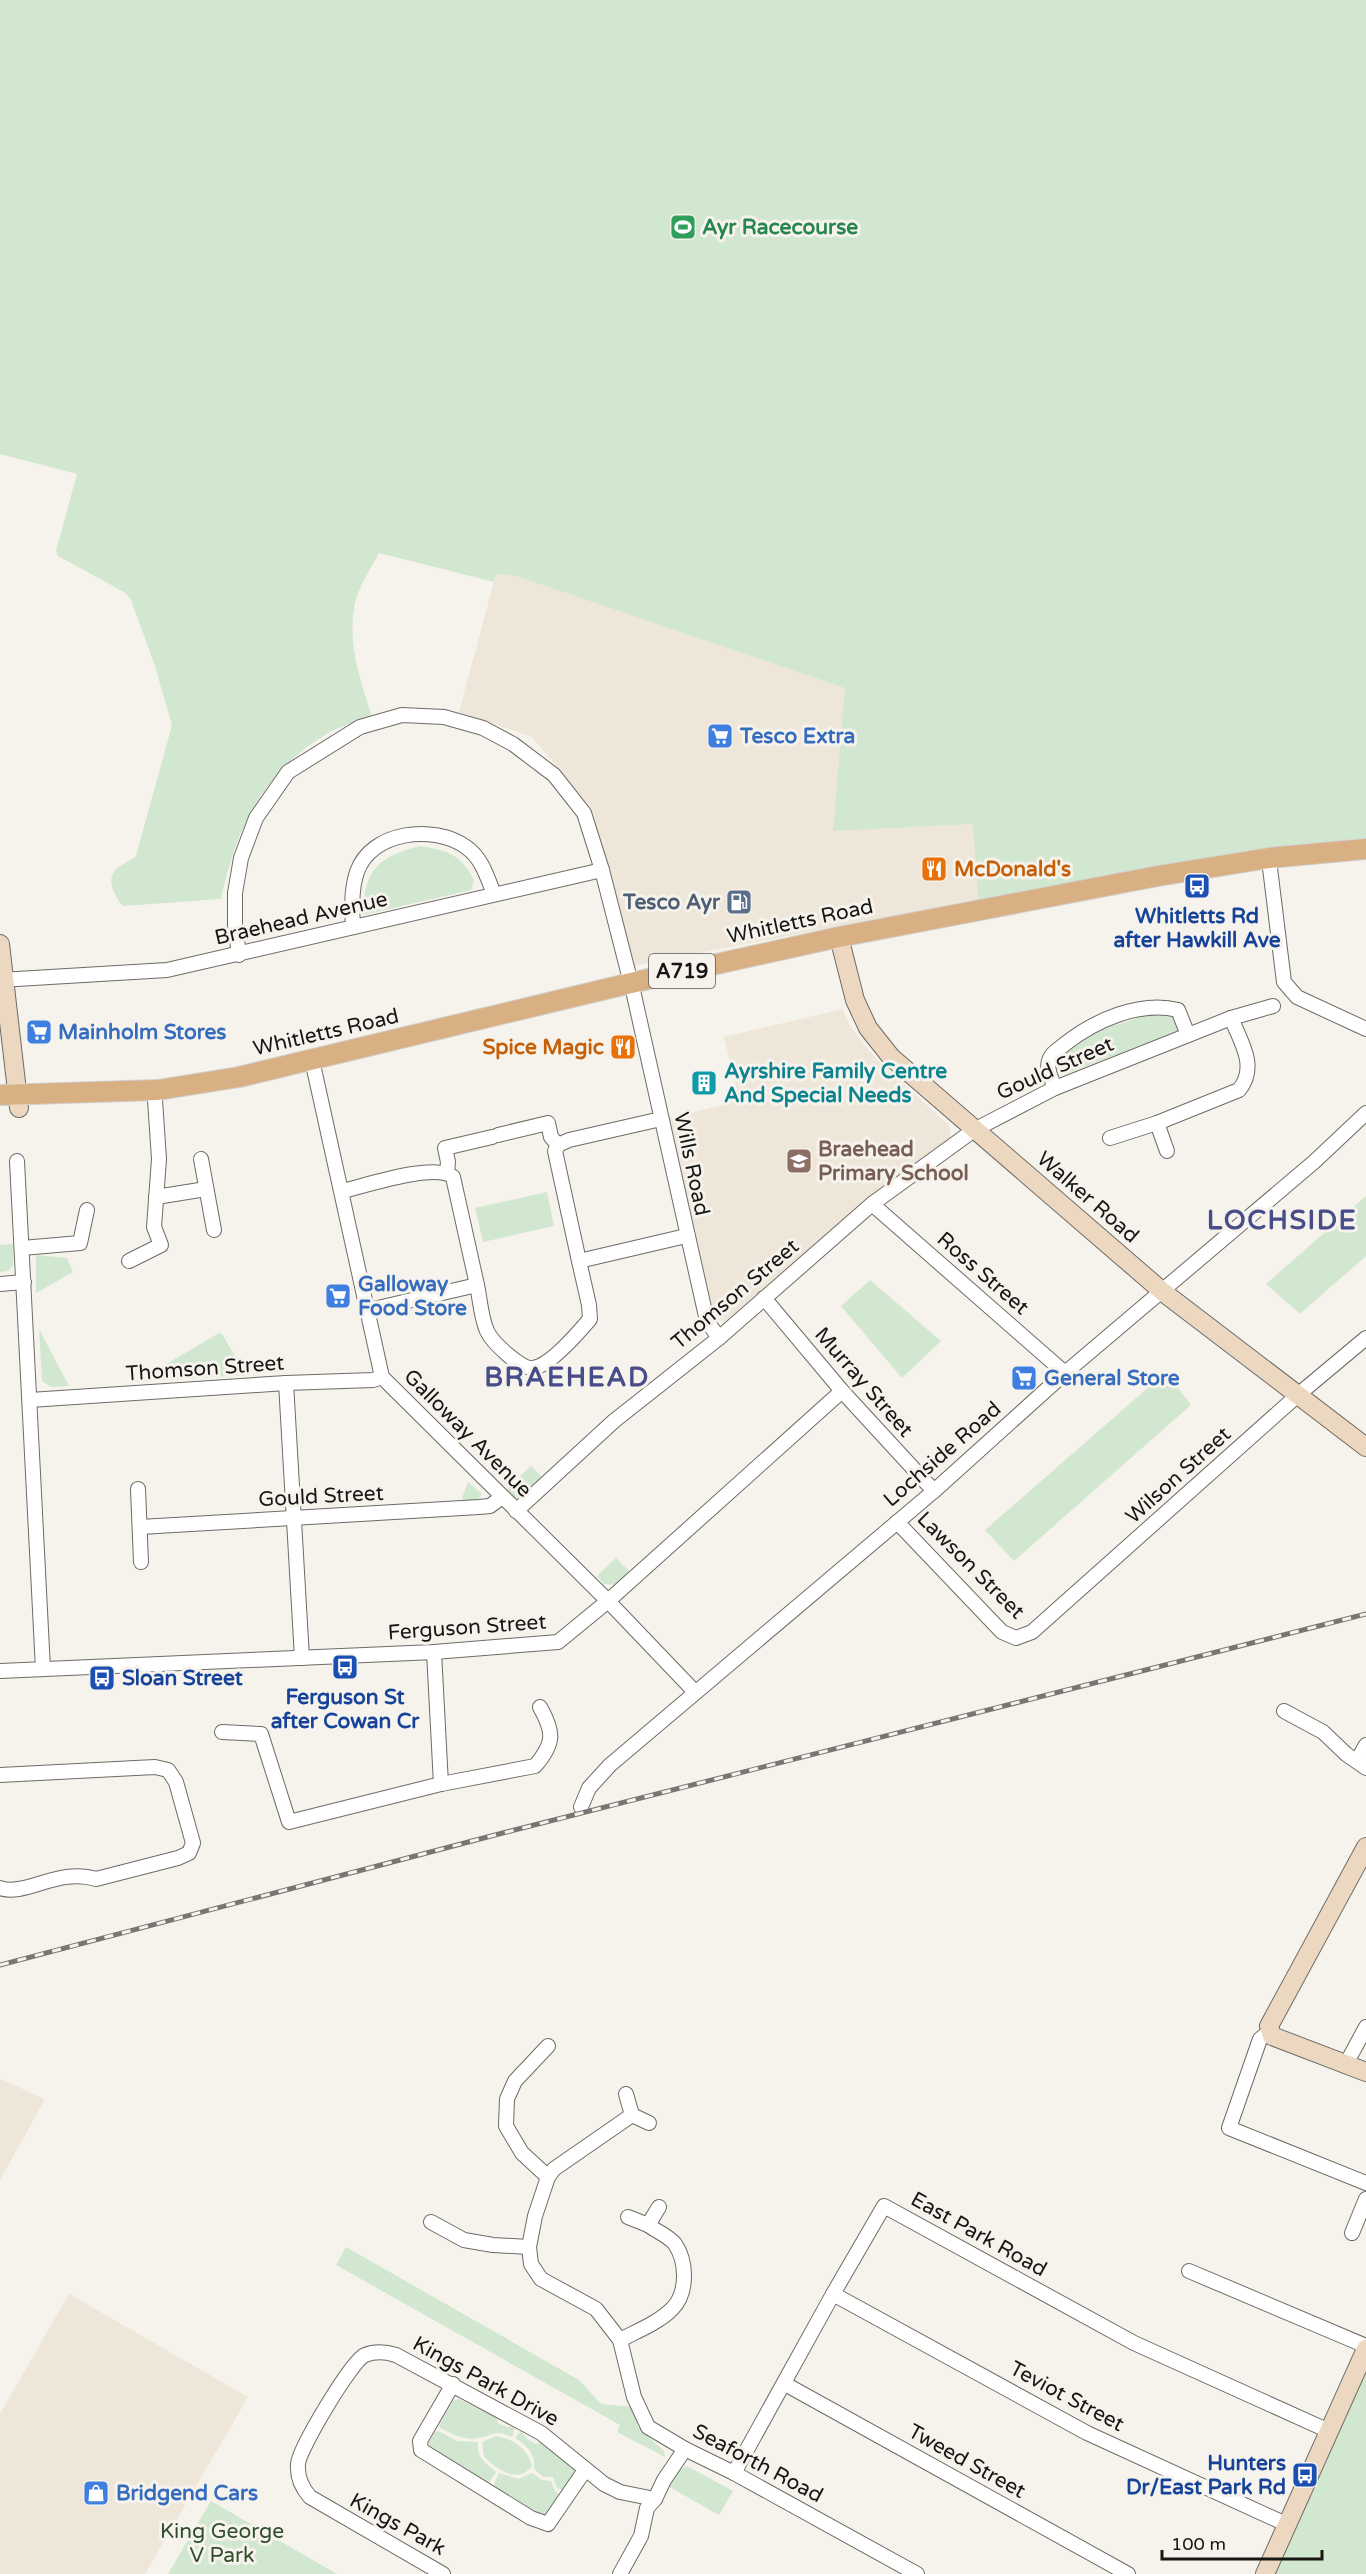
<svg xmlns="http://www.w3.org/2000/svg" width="1366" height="2574" viewBox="0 0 1366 2574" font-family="'Varela Round',sans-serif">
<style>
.built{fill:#eee6d9}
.green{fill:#d2e7cf}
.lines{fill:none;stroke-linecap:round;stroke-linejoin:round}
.street-casing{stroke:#6e6b66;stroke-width:16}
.secondary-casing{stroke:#6e6b66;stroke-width:20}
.primary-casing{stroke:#d1d0d0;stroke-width:22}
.street{stroke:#fff;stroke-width:14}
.secondary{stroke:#ecd8c1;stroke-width:18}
.primary{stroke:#d9b083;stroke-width:20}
.rail-casing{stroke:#787672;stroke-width:5}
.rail{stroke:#f6f3ed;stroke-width:3;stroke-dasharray:9;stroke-linecap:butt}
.labels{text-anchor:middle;stroke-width:6;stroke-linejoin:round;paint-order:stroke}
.shield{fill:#f6f3ed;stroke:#5b5855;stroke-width:1.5}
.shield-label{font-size:20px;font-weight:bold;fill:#181614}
.leisure-label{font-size:21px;font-weight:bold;fill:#27864d;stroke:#f6f3ed;text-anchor:start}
.shop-label{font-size:21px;font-weight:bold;fill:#366cbe;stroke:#f6f3ed;text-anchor:start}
.food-label{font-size:21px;font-weight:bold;fill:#c56008;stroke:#f6f3ed;text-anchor:start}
.service-label{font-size:21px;font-weight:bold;fill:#4e5e75;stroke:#f6f3ed;text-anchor:end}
.transit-label{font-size:21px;font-weight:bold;fill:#164399;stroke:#f6f3ed}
.street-label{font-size:21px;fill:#181614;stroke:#f6f3ed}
.culture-label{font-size:21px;font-weight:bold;fill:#0d838f;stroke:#f6f3ed;text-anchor:start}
.education-label{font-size:21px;font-weight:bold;fill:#785e54;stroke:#f6f3ed;text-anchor:start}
.park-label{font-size:21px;fill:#2e4e2a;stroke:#f6f3ed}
.district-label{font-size:27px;font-weight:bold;letter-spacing:1.5px;fill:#484d8a;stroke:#f6f3ed}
</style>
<rect width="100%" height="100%" fill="#f6f3ed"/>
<!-- built -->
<g class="built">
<polygon points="496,574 516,576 846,688 833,830 974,824 978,899 633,966 591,807 532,737 459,712"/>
<polygon points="843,1009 849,1024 861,1041 880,1063 949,1125 951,1138 892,1179 726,1321 718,1320 714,1315 670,1118 739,1101 724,1037"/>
<polygon points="0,2079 45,2099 0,2180"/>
<polygon points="69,2294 248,2397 145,2574 0,2574 0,2414"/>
</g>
<!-- green -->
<g class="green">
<path d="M 0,0 L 1366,0 L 1366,838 L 1250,850 L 978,899 L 973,824 L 833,831 L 845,688 L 516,576 L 496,574 L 494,582 L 379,553 C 371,568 359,586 355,603 C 347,645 360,678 372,717 C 357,722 339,726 325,735 C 262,773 236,829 221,899 L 123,906 C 114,895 104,878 119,867 C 125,862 131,861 136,856 L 172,725 L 154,663 L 131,600 L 124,592 L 58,556 L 56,551 L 77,474 L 0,454 Z"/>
<path d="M 420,846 C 449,851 460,854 474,880 L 471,890 L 363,915 C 364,870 377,857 420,846 Z"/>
<polygon points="1166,1014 1175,1017 1179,1031 1063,1075 1055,1071 1054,1059 1077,1039 1083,1040 1103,1029 1135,1019 1137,1015"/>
<polygon points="547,1192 554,1226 483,1242 475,1208"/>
<polygon points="1366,1196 1366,1256 1300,1314 1266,1284"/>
<polygon points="13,1244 13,1266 8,1271 0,1272 0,1245"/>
<polygon points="36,1255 67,1258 73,1272 36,1293"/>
<polygon points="870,1280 941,1341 902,1378 841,1306"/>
<polygon points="39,1329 69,1386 51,1387 42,1381"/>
<polygon points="219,1333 222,1334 246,1375 136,1382"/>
<polygon points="1166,1372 1191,1405 1014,1561 985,1530"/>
<polygon points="531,1466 545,1480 527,1497 515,1498 507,1489"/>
<polygon points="468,1482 482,1494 478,1500 464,1500 462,1498"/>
<polygon points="616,1558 630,1572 616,1585 604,1584 597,1576"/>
<polygon points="346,2247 579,2380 601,2404 633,2407 638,2427 664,2451 665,2457 617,2432 620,2425 336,2265"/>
<polygon points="1366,2365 1366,2574 1272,2574"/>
<path d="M 458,2399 L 496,2417 L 498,2423 L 507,2427 L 512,2426 L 515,2428 L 512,2437 C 495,2429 494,2435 479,2438 C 465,2441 452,2434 440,2428 L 439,2425 L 453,2401 Z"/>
<path d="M 439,2431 L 457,2441 L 478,2442 C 476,2456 485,2463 496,2472 L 488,2484 L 431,2451 L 429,2443 L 435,2432 Z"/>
<path d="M 521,2431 L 527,2439 L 536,2444 L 541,2442 L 574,2466 L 575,2475 L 565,2491 L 557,2488 L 553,2477 L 543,2477 L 534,2469 C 536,2455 527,2445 515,2438 Z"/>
<path d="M 496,2436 C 514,2439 528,2449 532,2466 C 518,2485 497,2469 484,2457 L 482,2442 Z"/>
<polygon points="687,2466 733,2491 719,2515 668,2486 676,2472"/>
<polygon points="499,2473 518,2479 532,2473 542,2480 551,2481 555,2491 562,2497 550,2516 540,2517 513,2500 513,2497 501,2490 496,2491 492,2488"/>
<polygon points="211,2501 337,2574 168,2574"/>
</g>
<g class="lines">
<defs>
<g id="street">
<polyline points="1270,868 1284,982 1297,997 1366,1029"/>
<path d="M 353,927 C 352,908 351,890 357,872 C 371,831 434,824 466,847 C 482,858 487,877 494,894"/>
<polyline points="239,955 235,925 235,893 241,858 256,818 288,772 360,727 402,715 444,717 483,728 513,744 554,775 584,813 602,870 634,995 707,1321 719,1338"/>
<polyline points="0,980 167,970 602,870"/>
<polyline points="314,1069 382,1377 608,1601 695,1692"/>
<path d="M 1055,1088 C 1052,1080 1046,1069 1049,1061 C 1051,1053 1059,1049 1065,1044 C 1094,1021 1140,1000 1178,1010 L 1188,1035"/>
<polyline points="1157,1123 1167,1151"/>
<polyline points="498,1135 548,1123 551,1137 558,1145"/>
<path d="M 1110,1138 L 1157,1123 L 1239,1090 C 1258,1067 1241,1042 1231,1018"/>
<polyline points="201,1159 214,1230"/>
<polyline points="17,1161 43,1669"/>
<polyline points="447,1173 448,1162 445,1148 492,1137"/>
<path d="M 342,1191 C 365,1186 435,1162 453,1177 L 477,1285"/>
<polyline points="156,1197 206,1189"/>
<polyline points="872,1204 1065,1373"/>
<polyline points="22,1248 80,1243 87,1210"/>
<polyline points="129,1261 161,1245 154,1227 159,1159 155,1100"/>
<polyline points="579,1261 555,1151 558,1145 569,1140 661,1119"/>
<polyline points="0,1284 24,1282"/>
<polyline points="764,1298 842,1391 934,1491"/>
<path d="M 369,1310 L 477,1285 C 480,1299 481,1318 487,1331 C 492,1342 521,1370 533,1368 C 550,1366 579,1332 590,1319 L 589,1305 L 579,1261 L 686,1236"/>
<polyline points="286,1383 302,1658"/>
<polyline points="30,1400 286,1383 373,1380 382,1377"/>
<polyline points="138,1489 141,1562"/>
<polyline points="516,1511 614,1421 719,1338 872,1204 974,1130 1055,1088 1231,1018 1273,1006"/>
<polyline points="897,1522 1002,1632 1016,1638 1032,1632 1299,1394 1366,1338"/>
<polyline points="140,1527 479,1507 490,1506 502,1497"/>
<polyline points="434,1652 441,1784"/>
<polyline points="0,1671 434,1652 558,1642 608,1601 842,1391"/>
<polyline points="1284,1711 1323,1732 1346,1754 1366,1768"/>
<path d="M 222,1732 L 261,1734 L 289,1822 L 441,1784 L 535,1766 C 555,1743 554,1732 540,1707"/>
<polyline points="1357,1761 1366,1745"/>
<path d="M 0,1775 L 155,1767 L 168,1770 L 176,1782 L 193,1843 L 189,1853 L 178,1858 L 96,1879 C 59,1867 25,1897 0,1888"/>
<polyline points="581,1807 589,1788 610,1765 934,1491 1065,1373 1314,1162 1366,1113"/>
<polyline points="1269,2032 1260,2039 1229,2128 1366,2183"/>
<polyline points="548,2046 515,2081 507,2099 506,2126 522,2153 548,2177"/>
<polyline points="1346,2064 1366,2027"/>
<polyline points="626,2094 632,2115 649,2123"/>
<polyline points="632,2115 554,2169 548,2177 535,2216 529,2247 531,2264 541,2279 596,2309 620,2340 634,2397 648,2427 685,2449 734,2473 917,2574"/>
<polyline points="628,2217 648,2225"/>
<polyline points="431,2222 464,2240 493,2245 529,2247"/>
<polyline points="1352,2233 1366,2199"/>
<polyline points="1189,2271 1366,2346"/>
<polyline points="833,2294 1087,2433 1288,2525"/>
<path d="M 620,2340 C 637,2331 658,2323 672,2309 C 688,2293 687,2262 675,2244 C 669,2236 656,2231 648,2225 L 659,2207"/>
<polyline points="453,2384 420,2441 421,2450 531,2518 548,2524 585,2470"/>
<polyline points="785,2384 1128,2574"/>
<polyline points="734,2473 833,2294 884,2206 1134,2343 1329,2431"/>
<path d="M 443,2574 L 310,2497 C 302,2488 297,2477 298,2464 C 299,2449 352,2360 365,2355 C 375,2351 386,2352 396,2355 L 541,2433 L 604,2484 L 620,2492 L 655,2499"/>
<polyline points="620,2574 641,2536 647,2508 655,2499 664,2480 685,2449"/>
</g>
<g id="secondary">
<polyline points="839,937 855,1000 868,1028 891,1057 1163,1292 1366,1447"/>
<polyline points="0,944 19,1108"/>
<polyline points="1366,1847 1269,2026 1272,2036 1366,2072"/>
<polyline points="1265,2574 1366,2349"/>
</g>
<polyline id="primary" points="0,1095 158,1090 239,1077 631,983 839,937 1158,876 1269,858 1366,849"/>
</defs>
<!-- street casing -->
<use href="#street" class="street-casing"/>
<!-- secondary casing -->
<use href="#secondary" class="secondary-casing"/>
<!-- primary casing -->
<use href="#primary" class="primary-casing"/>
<!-- street -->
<use href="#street" class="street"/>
<!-- secondary -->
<use href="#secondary" class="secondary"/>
<!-- primary -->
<use href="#primary" class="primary"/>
<defs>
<polyline id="rail" points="0,1965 495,1835 1366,1614"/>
</defs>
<!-- rail casing -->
<use href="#rail" class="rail-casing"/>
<!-- rail -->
<use href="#rail" class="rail"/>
</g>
<!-- icons -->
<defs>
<symbol id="stadium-square" viewBox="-11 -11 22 22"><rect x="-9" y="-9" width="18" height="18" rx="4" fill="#2e9e5b" stroke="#f6f3ed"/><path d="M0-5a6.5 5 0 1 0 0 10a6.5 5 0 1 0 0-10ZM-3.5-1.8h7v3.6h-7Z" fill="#fff"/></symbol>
<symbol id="supermarket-square" viewBox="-11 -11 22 22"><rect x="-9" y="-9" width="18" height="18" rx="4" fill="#3f7fe0" stroke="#f6f3ed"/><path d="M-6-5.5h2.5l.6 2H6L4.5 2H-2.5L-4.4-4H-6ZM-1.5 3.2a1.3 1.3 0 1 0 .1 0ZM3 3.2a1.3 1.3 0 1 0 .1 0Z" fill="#fff"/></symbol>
<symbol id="restaurant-square" viewBox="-11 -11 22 22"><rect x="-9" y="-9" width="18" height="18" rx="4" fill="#e8710a" stroke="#f6f3ed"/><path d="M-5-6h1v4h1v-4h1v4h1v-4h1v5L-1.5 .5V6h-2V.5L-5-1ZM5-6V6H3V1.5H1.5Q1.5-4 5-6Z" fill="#fff"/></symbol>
<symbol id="bus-square" viewBox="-11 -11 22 22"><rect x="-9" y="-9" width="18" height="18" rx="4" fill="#1a4fb4" stroke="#f6f3ed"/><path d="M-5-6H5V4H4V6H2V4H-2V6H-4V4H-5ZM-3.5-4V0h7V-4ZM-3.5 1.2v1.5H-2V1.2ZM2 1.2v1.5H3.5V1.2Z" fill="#fff"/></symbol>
<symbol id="fuel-square" viewBox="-11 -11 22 22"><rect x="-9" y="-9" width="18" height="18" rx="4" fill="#5c6f8a" stroke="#f6f3ed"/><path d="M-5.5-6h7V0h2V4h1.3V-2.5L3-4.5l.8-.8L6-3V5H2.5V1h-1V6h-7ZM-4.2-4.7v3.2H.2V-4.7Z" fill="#fff"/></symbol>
<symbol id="building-square" viewBox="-11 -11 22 22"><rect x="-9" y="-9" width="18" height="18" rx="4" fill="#0f9aa8" stroke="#f6f3ed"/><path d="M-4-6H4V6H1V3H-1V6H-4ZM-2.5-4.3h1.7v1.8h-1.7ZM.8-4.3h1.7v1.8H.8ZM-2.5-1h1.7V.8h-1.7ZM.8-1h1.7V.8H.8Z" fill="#fff"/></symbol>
<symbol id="school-square" viewBox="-11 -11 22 22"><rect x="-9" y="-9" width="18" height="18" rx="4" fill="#8d6e63" stroke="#f6f3ed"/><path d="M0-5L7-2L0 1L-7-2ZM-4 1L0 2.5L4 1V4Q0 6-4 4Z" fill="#fff"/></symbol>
<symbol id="shop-square" viewBox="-11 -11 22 22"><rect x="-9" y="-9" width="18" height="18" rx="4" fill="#3f7fe0" stroke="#f6f3ed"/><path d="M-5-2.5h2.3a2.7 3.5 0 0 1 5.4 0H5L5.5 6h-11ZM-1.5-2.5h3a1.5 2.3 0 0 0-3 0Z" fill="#fff"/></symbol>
</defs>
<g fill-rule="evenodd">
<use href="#stadium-square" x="668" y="212" width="30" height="30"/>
<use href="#supermarket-square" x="705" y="721" width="30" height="30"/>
<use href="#restaurant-square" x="919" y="854" width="30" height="30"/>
<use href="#bus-square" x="1182" y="871" width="30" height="30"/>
<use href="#fuel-square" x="724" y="887" width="30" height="30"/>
<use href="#supermarket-square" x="24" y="1017" width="30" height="30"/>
<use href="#restaurant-square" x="608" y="1032" width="30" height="30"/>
<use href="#building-square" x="689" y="1068" width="30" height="30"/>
<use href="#school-square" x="784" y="1146" width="30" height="30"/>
<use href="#supermarket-square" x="323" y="1281" width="30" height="30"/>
<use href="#supermarket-square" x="1009" y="1363" width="30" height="30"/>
<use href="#bus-square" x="330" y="1652" width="30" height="30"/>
<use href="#bus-square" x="87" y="1663" width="30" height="30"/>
<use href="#bus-square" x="1290" y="2460" width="30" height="30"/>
<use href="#shop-square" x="81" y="2478" width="30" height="30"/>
</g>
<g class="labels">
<!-- shield labels -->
<rect class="shield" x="649" y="954" width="66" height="34" rx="4.5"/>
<g class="shield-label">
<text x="682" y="978">A719</text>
</g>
<!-- leisure labels -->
<g class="leisure-label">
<text x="702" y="234">Ayr Racecourse</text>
</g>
<!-- shop labels -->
<g class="shop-label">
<text x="740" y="743">Tesco Extra</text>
<text x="58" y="1039">Mainholm Stores</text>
<text x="358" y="1291">Galloway<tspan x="358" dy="24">Food Store</tspan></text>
<text x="1044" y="1385">General Store</text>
<text x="116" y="2500">Bridgend Cars</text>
</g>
<!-- food labels -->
<g class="food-label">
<text x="954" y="876">McDonald's</text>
<text x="604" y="1054" text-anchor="end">Spice Magic</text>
</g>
<!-- service labels -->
<g class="service-label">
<text x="720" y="909">Tesco Ayr</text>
</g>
<!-- transit labels -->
<g class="transit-label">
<text x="1197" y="923">Whitletts Rd<tspan x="1197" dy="24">after Hawkill Ave</tspan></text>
<text x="122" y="1685" text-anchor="start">Sloan Street</text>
<text x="345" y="1704">Ferguson St<tspan x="345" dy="24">after Cowan Cr</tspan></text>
<text x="1286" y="2470" text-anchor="end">Hunters<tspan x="1286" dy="24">Dr/East Park Rd</tspan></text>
</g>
<!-- street labels -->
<g class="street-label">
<text transform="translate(301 918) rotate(-13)" y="7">Braehead Avenue</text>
<text transform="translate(800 921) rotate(-12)" y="7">Whitletts Road</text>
<text transform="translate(326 1032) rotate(-13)" y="7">Whitletts Road</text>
<text transform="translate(1055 1068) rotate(-24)" y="7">Gould Street</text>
<text transform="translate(692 1164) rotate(78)" y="7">Wills Road</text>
<text transform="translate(1088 1197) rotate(41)" y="7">Walker Road</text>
<text transform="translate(983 1273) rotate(41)" y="7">Ross Street</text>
<text transform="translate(735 1294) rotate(-40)" y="7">Thomson Street</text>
<text transform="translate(205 1368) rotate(-4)" y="7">Thomson Street</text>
<text transform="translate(864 1382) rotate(49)" y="7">Murray Street</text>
<text transform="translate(468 1433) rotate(45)" y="7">Galloway Avenue</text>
<text transform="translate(942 1454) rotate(-41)" y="7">Lochside Road</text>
<text transform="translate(1178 1475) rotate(-42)" y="7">Wilson Street</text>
<text transform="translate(321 1496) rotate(-3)" y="7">Gould Street</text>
<text transform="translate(971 1565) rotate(45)" y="7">Lawson Street</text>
<text transform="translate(467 1627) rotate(-4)" y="7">Ferguson Street</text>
<text transform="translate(979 2234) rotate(29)" y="7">East Park Road</text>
<text transform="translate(486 2381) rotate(29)" y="7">Kings Park Drive</text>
<text transform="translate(1067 2396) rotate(28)" y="7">Teviot Street</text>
<text transform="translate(967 2461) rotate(29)" y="7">Tweed Street</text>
<text transform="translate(758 2463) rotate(28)" y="7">Seaforth Road</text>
<text transform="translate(398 2524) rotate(29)" y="7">Kings Park</text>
</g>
<!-- culture labels -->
<g class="culture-label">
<text x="724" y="1078">Ayrshire Family Centre<tspan x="724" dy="24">And Special Needs</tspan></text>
</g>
<!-- education labels -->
<g class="education-label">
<text x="818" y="1156">Braehead<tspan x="818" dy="24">Primary School</tspan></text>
</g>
<!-- park labels -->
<g class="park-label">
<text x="222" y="2538">King George<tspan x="222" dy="24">V Park</tspan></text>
</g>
<!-- district labels -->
<g class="district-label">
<text x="1282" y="1229">LOCHSIDE</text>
<text x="567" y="1386">BRAEHEAD</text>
</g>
</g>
<!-- scale -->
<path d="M1162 2550v9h160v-9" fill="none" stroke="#181614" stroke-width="3"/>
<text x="1171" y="2550" font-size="18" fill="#181614" stroke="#f6f3ed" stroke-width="4.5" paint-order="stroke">100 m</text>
</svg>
